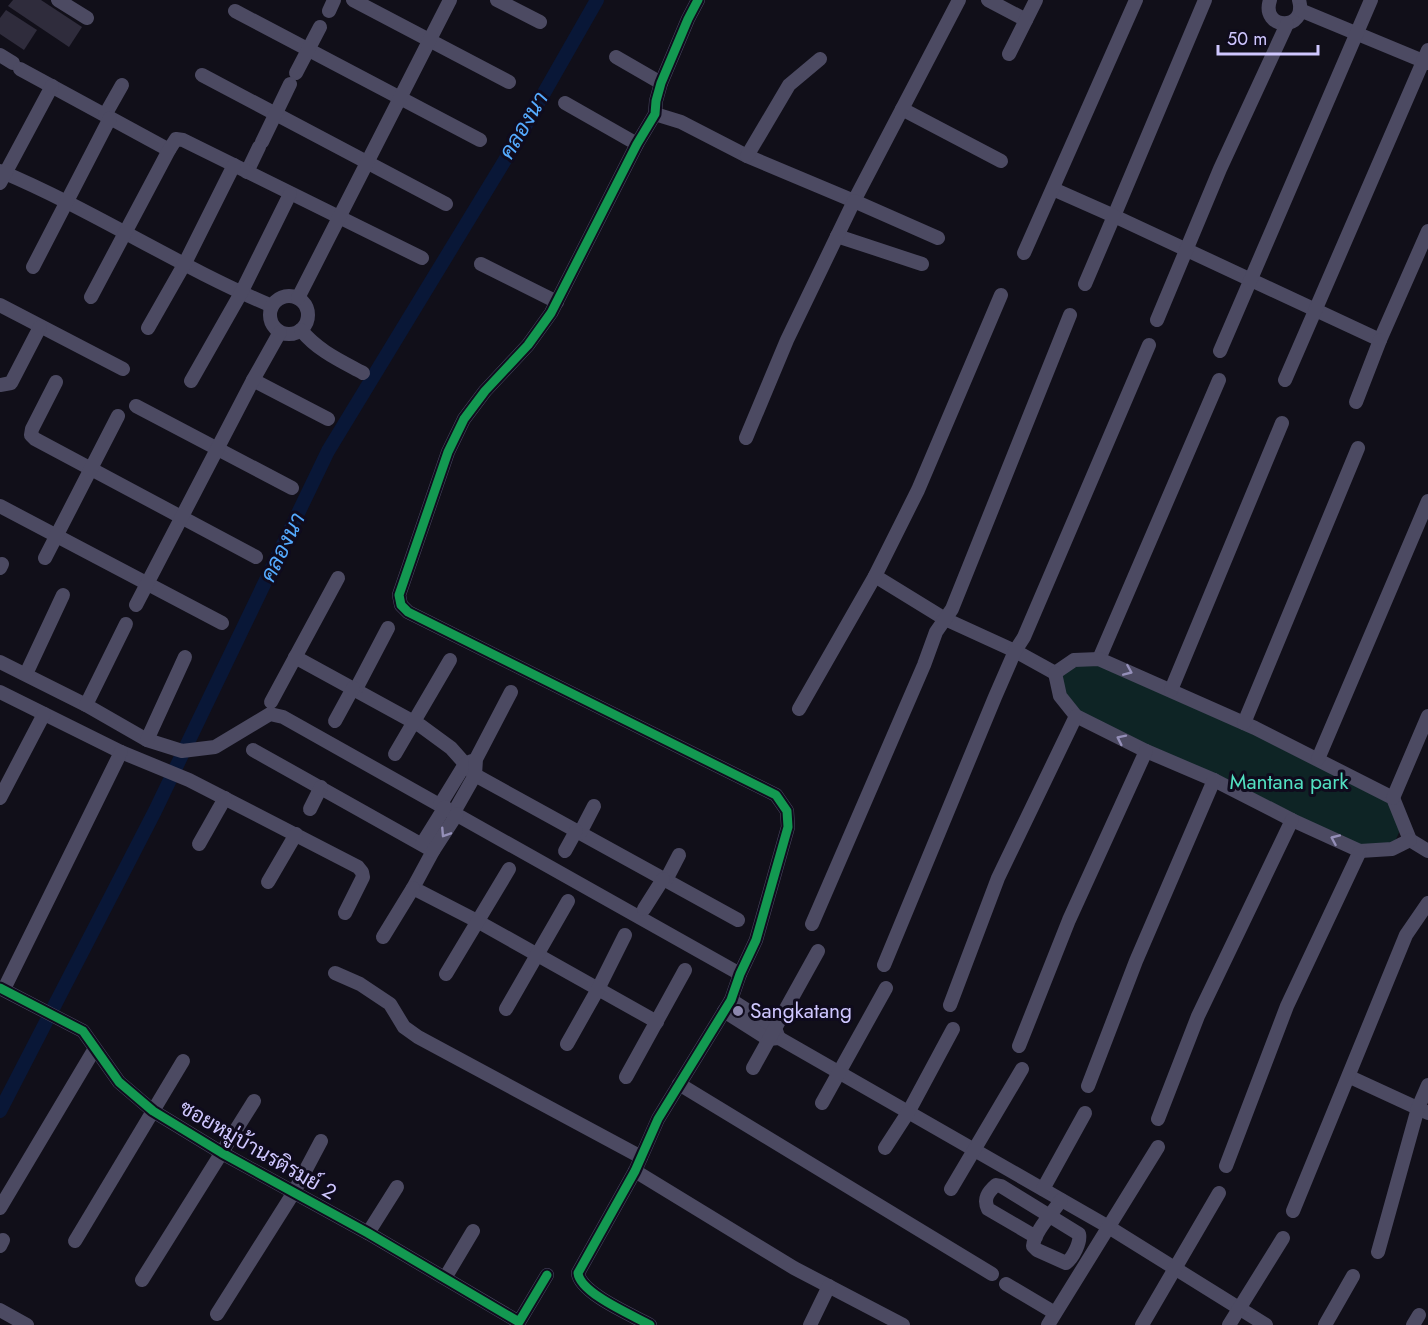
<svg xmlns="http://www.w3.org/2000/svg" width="1428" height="1325" viewBox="0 0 1428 1325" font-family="Jost,Sarabun,sans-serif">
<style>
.green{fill:#0e2425}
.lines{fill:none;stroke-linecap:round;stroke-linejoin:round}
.canal{stroke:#091737;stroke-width:14}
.building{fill:#2f2c3c}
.minor{stroke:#4c4a62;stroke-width:14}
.cycleway-casing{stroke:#0f0b1d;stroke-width:13}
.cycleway{stroke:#139951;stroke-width:9}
.oneway{stroke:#948fb8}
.poi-dot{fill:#8c87ae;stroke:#0f0b1d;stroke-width:2}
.labels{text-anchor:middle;stroke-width:6;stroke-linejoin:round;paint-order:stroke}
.park-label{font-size:21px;fill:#52e0c1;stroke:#0f0b1d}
.poi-label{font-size:21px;fill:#cfc7ff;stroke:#0f0b1d;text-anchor:start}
.street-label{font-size:21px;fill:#cfc7ff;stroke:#0f0b1d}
.water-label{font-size:22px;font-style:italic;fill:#55abff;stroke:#0f0b1d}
</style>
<rect width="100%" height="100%" fill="#110f19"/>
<!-- green -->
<polygon class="green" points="1099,659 1393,798 1403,823 1392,849 1360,851 1077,713 1060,696 1061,671"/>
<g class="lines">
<!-- canal -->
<polyline class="canal" points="0,1111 155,811 328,451 516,142 597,0"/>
</g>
<!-- building -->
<g class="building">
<polygon points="13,0 41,0 82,27 69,47 8,6"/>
<polygon points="6,10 37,30 24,50 0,34 0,18"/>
</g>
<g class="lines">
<!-- minor -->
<g class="minor">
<polyline points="58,0 87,18"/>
<polyline points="353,0 509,82"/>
<polyline points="497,0 540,22"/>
<polyline points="988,0 1026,20"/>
<polyline points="1205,0 1114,216 1380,340 1428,231"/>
<path d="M 1270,0 C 1260,30 1308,32 1299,0"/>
<polyline points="1300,10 1428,63"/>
<polyline points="235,11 480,140"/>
<polyline points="329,11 334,0"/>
<polyline points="1009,54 1036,0"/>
<polyline points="0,55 13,63"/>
<polyline points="616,57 661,83"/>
<polyline points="20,69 169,150"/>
<polyline points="296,73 320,27"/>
<polyline points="202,75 446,204"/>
<polyline points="565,103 637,144"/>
<polyline points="902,109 1001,161"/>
<polyline points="655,114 681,122 747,156 854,201 959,0"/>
<polyline points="105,115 122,85"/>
<polyline points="262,142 290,84"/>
<polyline points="747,156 789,85 820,59"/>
<path d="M 0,171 C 93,210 179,267 272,306"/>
<polyline points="247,172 259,147"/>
<polyline points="0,183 52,86"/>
<polyline points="1053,189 1114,216 1085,284"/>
<polyline points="837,236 922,264"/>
<polyline points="1024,253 1136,0"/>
<polyline points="481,264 557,302"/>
<polyline points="33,267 110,118"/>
<circle cx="289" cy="315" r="19"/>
<polyline points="91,297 169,150 176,139 183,140 422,258"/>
<polyline points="298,298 450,0"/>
<polyline points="0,305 123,369"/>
<polyline points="1157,320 1220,169 1287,24"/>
<polyline points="148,328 185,263 234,165"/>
<path d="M 301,330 C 318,351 341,361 363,373"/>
<polyline points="1220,351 1371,0"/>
<polyline points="253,380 328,419"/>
<polyline points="1285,380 1428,50"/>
<polyline points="191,381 241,293 290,194"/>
<polyline points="56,382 32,429 31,435 35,439 256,557"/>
<polyline points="0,385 11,383 40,327"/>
<polyline points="1356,402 1380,340"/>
<polyline points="136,406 292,488"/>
<polyline points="746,438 787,340 854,201 938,238"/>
<polyline points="0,506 222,623"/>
<polyline points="45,558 118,416"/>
<polyline points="0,568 2,564"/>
<polyline points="875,576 945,619 1015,651 1055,673"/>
<polyline points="136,605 253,380 280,332"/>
<polyline points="295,657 421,726 451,748 475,775 738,920"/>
<polyline points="1099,659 1219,380"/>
<polyline points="0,662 86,705 147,740 182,751 215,747 270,714 283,717 740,974"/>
<polyline points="1055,673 1074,660 1099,659 1255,728 1393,798 1410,840 1428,851"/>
<polyline points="1055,673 1060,696 1076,716 1146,751 1214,780 1292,820 1360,851 1392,849 1410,840"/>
<polyline points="26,674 63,595"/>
<polyline points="356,689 388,628"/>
<polyline points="1171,690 1282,423"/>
<polyline points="0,692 121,752 189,780 358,867 362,872 363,877 345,913"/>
<polyline points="271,702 338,578"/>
<polyline points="86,705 126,624"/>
<polyline points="799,709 875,576 918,490 1001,295"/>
<polyline points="335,721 353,688"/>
<polyline points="1244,723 1358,448"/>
<polyline points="147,740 185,657"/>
<polyline points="253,750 433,851 413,888 477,921 657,1022"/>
<polyline points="395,754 450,660"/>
<polyline points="1318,759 1428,501"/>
<polyline points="0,798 44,714"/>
<polyline points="1393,798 1428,716"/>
<polyline points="440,805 465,764 472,761"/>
<polyline points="310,809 321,787"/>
<polyline points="454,812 475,775 476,759 511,692"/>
<polyline points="580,833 594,806"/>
<polyline points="199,844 225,798"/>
<polyline points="422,844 445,807"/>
<polyline points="433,851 457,814"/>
<polyline points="565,851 576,831"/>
<polyline points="666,880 679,855"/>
<polyline points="268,882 296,834"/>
<polyline points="644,909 663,879"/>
<polyline points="812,924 924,665 936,632 952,609 1070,315"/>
<polyline points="383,937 413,888"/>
<polyline points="884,965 995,697 1015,651 1024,637 1149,345"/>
<polyline points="335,973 360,984 390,1004 404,1027 418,1037 641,1157"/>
<polyline points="446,974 509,869"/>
<polyline points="0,988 83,1031 119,1082 153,1111 222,1153 368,1233 519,1322 547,1275"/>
<polyline points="4,989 121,752"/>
<polyline points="731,1000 775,1028 778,1036"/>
<polyline points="950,1005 998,878 1076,716"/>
<polyline points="506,1009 568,901"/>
<polyline points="724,1011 768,1039 779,1038 1107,1226 1266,1325"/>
<polyline points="567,1044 598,989 625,935"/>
<polyline points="1019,1046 1069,920 1146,751"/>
<polyline points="753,1068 818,951"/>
<polyline points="626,1077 685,970"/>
<polyline points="1350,1077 1428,1113"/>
<polyline points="679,1084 992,1274"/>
<polyline points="1088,1086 1136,961 1214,780"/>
<polyline points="822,1103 886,988"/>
<polyline points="1158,1119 1198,1016 1292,820"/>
<polyline points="885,1148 909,1111 953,1029"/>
<polyline points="1226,1166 1287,1006 1360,851"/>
<polyline points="635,1171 794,1268 903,1325"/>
<polyline points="951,1189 1022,1069"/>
<polyline points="1043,1189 1085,1113"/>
<polyline points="0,1208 94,1050"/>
<polyline points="1293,1211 1406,935 1428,903"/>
<polyline points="368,1233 397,1187"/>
<path d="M 1036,1237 L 988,1209 C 983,1199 988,1192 996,1185 L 1001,1186 L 1079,1234 C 1081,1242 1073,1258 1066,1263 L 1037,1250 L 1033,1246 C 1035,1230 1053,1213 1061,1200"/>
<polyline points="75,1241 183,1061"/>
<polyline points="0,1246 3,1240"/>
<polyline points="1378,1252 1418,1108 1428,1085"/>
<polyline points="445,1278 473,1231"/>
<polyline points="142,1280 254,1101"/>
<polyline points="1006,1284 1055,1313"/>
<polyline points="0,1310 27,1325"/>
<polyline points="217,1314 294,1192 321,1141"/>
<path d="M 650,1325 C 632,1315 580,1293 578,1273 L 635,1171 L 658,1119 L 731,1000 L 740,974 L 756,940 L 788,827 L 787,811 L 776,795 L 408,612 L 401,605 L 399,595 L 448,452 L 464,419 L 485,391 L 528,345 L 551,313 L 637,144 L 655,114 L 656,101 L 661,83 L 688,19 L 698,0"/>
<polyline points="810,1325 829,1286"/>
<polyline points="1048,1325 1158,1147"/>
<polyline points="1142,1325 1219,1193"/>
<polyline points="1229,1325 1283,1238"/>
<polyline points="1325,1325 1353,1276"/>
<polyline points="1413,1325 1419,1315"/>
</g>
<defs>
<g id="cycleway">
<polyline points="0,988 83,1031 119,1082 153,1111 222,1153 368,1233 519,1322 547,1275"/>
<path d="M 650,1325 C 632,1315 580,1293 578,1273 L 635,1171 L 658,1119 L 731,1000 L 740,974 L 756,940 L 788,827 L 787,811 L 776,795 L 408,612 L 401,605 L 399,595 L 448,452 L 464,419 L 485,391 L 528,345 L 551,313 L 637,144 L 655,114 L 656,101 L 661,83 L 688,19 L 698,0"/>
</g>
</defs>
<!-- cycleway casing -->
<use href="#cycleway" class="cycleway-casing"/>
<!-- cycleway -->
<use href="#cycleway" class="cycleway"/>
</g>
<!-- one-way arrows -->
<defs><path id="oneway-chevron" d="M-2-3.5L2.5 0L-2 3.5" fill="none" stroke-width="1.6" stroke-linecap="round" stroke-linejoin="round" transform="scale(1.5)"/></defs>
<g class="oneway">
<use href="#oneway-chevron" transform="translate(1128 671) rotate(23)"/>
<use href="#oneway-chevron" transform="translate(1121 739) rotate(-154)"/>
<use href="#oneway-chevron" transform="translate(445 833) rotate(123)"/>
<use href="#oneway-chevron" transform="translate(1335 839) rotate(-156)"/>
</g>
<!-- markers -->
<circle class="poi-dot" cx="738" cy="1011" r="6"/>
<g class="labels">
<!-- park labels -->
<g class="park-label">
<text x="1289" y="789">Mantana park</text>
</g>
<!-- poi labels -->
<g class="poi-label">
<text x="750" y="1018">Sangkatang</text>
</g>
<!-- street labels -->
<g class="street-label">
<text transform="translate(258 1150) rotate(30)" y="7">ซอยหมู่บ้านรติรมย์ 2</text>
</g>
<!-- water labels -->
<g class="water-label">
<text transform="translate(523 125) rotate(-59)" y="8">คลองนา</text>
<text transform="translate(282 547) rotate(-64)" y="8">คลองนา</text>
</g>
</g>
<!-- scale -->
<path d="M1218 45v9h100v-9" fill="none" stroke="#cfc7ff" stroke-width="3"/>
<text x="1227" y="45" font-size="18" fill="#cfc7ff" stroke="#0f0b1d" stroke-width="4.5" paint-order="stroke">50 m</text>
</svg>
